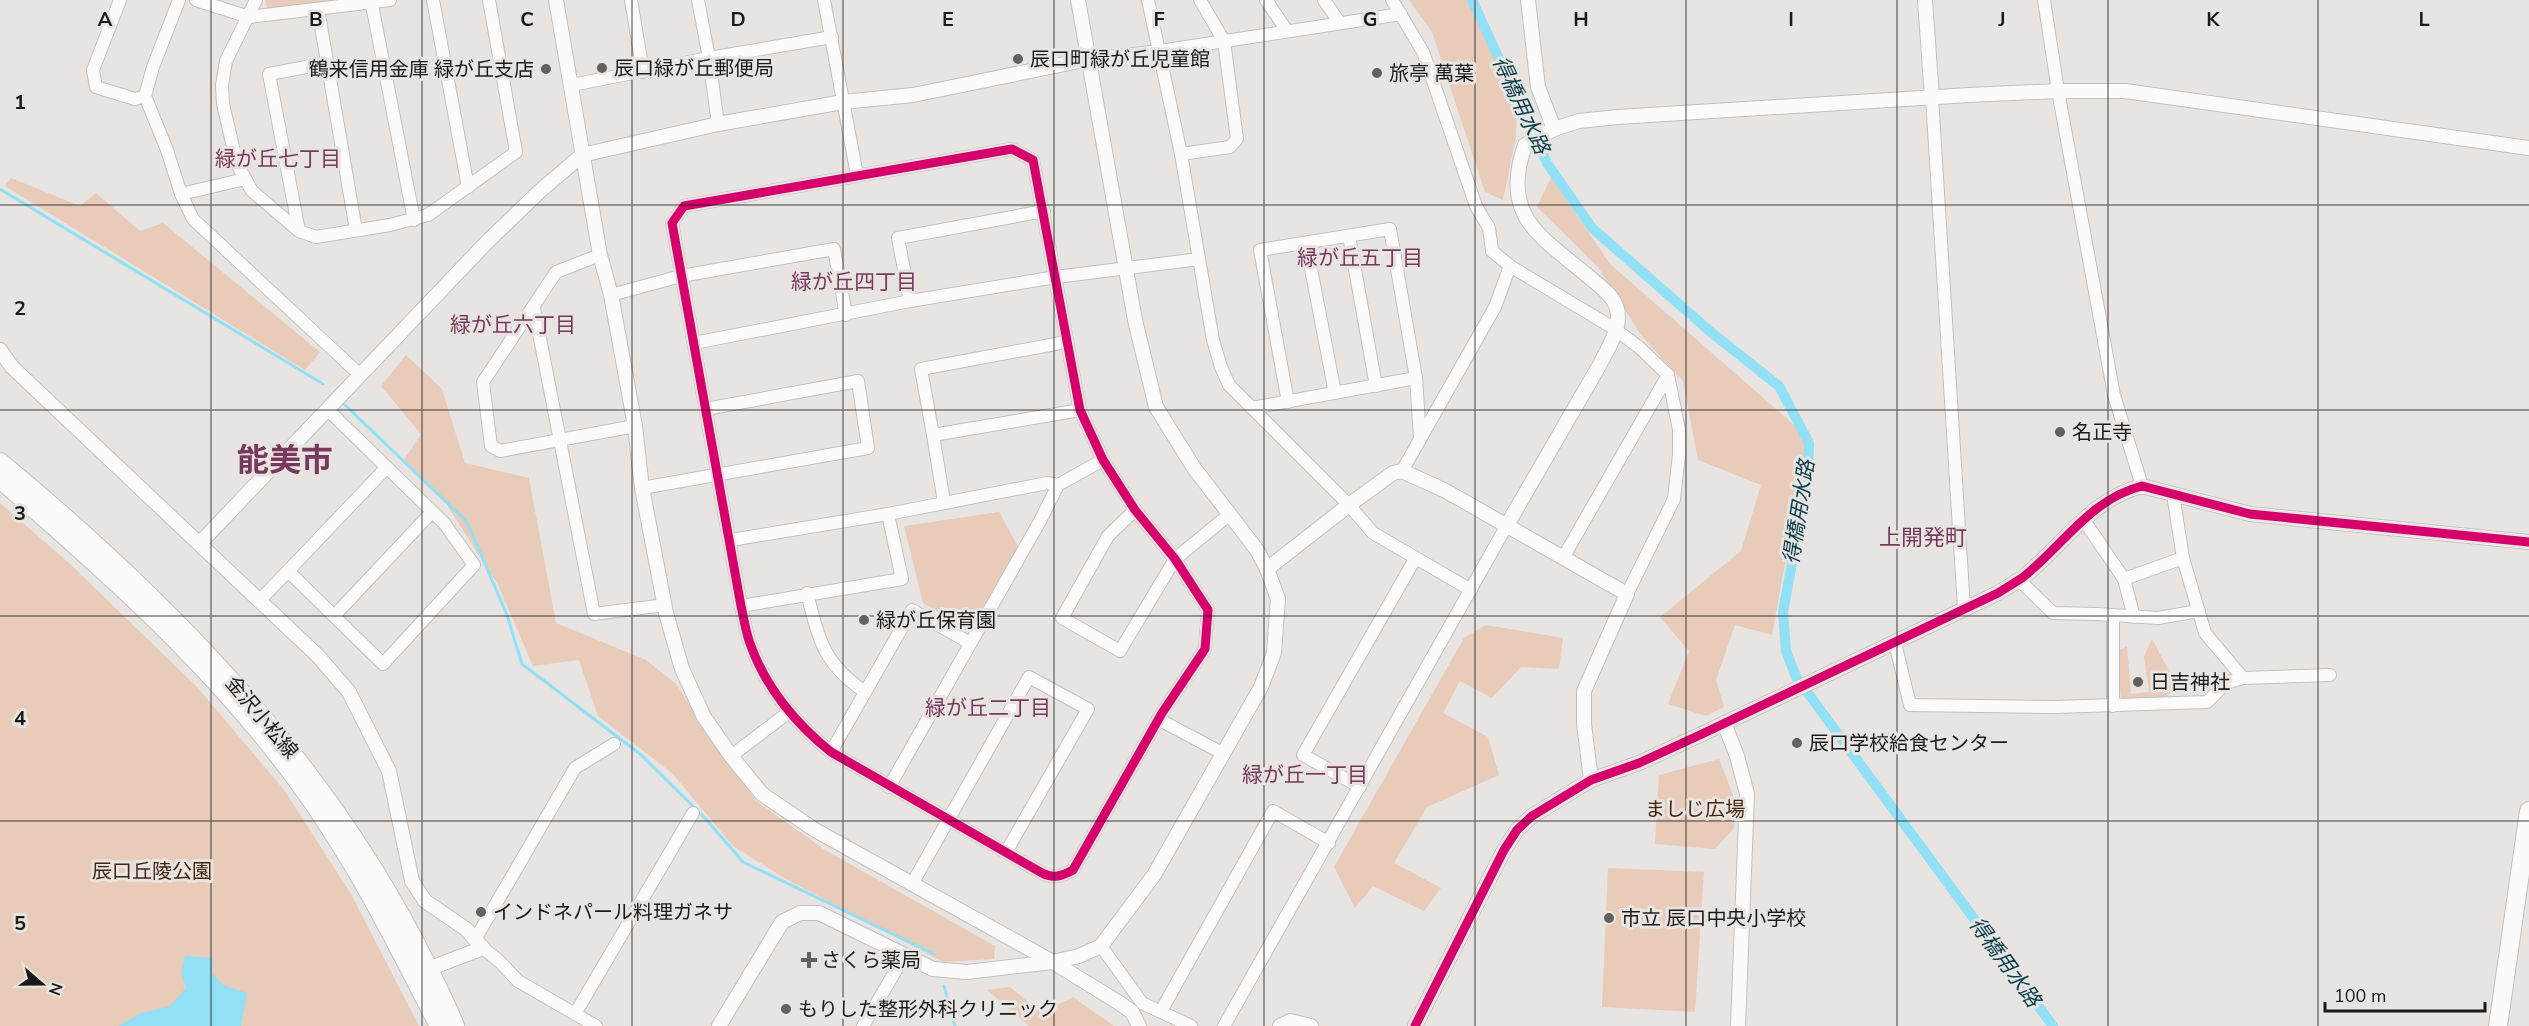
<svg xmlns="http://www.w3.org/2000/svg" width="2529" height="1026" viewBox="0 0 2529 1026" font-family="'Nunito Sans','Noto Sans JP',sans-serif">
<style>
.green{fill:#e8cbb9}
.water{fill:#91e0f6}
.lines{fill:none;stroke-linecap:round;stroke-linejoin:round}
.stream{stroke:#91e0f6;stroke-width:3}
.canal{stroke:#91e0f6;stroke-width:10}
.minor-casing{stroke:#c2c1bf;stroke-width:14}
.tertiary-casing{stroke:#c2c1bf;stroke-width:16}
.primary-casing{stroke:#c2c1bf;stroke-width:20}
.minor{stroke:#fbfbfb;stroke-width:12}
.tertiary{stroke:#fbfbfb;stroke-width:14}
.primary{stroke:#fbfbfb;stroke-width:18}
.cycleway-casing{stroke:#e8e4e1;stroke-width:13}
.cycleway{stroke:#d6006c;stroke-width:9}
.grid{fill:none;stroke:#1b1a19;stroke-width:1.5;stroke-opacity:0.55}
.poi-dot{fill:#62615f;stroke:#e8e4e1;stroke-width:2}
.labels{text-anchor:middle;stroke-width:6;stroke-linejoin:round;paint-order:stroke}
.poi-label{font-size:20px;fill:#1b1a19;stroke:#e8e4e1;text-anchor:start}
.street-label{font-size:20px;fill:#1b1a19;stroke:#e8e4e1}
.park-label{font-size:20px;fill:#442510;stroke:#e8e4e1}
.water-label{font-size:21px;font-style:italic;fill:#083e4b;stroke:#e8e4e1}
.neighbourhood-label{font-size:21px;fill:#78395d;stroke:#e8e4e1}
.quarter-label{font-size:22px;fill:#78395d;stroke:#e8e4e1}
.town-label{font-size:32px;font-weight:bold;fill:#78395d;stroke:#e8e4e1}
.grid-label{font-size:20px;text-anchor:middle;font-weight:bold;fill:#1b1a19;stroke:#e8e4e1;stroke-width:6;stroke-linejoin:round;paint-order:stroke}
</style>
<rect width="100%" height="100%" fill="#e7e4e2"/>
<!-- green -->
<g class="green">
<polygon points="265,0 341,0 268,10"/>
<polygon points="1409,0 1469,0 1517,103 1516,136 1503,200 1485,192 1432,32"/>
<polygon points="1551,177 1610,264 1808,437 1772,635 1735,625 1716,680 1724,707 1706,716 1668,704 1689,651 1660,617 1741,551 1761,485 1698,460 1683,381 1641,335 1598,267 1537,207"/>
<polygon points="11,178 80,206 96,193 140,231 163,223 320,352 305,370 5,186"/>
<polygon points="406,355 442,389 465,463 529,478 556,623 646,660 676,684 756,801 825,850 995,946 994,959 943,962 786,879 733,846 672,773 598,716 579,660 533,666 497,583 445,502 404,460 421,434 381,386"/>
<polygon points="0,503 69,563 197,687 284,790 351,894 419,1026 0,1026"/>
<polygon points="999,512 1020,550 968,629 923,603 904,526"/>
<polygon points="1486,625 1563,638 1559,669 1521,667 1492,698 1460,681 1443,713 1488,737 1499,775 1427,807 1394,863 1441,888 1424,911 1373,886 1355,908 1334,867 1464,638"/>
<polygon points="2152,639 2176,684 2166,698 2121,702 2118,651 2127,646 2131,694 2149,692 2144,656"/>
<polygon points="1719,759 1733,795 1734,828 1715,849 1655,844 1659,775"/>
<polygon points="1608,868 1704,872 1695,1012 1602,1007"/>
<polygon points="1010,987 1041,1013 1073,997 1114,1026 1029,1026 987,990"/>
</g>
<!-- water -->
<polygon class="water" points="185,956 213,958 212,973 223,985 247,993 241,1026 119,1026 139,1014 170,1006 186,988 181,972"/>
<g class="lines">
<!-- stream -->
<g class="stream">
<polyline points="0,189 323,384"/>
<polyline points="344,404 467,522 507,615 522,664 640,754 704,817 743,862 934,954"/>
<polyline points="944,986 955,1026"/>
</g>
<!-- canal -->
<polyline class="canal" points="1472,0 1547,163 1592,228 1712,333 1779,386 1809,443 1808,476 1783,612 1786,651 1796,677 2053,1026"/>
<defs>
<g id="minor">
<polyline points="120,0 93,70 96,87 135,99 145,96"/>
<polyline points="179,0 153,67 145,96 167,150 181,194 193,219 359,374"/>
<polyline points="196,0 249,17 390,0"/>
<polyline points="256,0 226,61 222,85 223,104 237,164 252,191 299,231 316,237 390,225 428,215 516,152 489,0"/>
<polyline points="371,0 414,220"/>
<polyline points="433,0 468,187"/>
<polyline points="631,0 643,72"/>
<polyline points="698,0 709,58 832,37"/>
<polyline points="824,0 857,175"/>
<polyline points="1148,0 1181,154 1213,340 1221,367 1229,385 1349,505 1373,533 1471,590"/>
<polyline points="1266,0 1287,31"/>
<polyline points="1324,0 1340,23"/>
<polyline points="1392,0 1423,52 1476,206 1489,228 1492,251 1510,266 1615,329 1640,348 1668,375 1679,430 1679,455 1674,499 1627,594"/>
<polyline points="2044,0 2058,91 2114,395 2142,486"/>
<polyline points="318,9 356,230"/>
<polyline points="1089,59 1160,51 1401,14"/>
<polyline points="572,85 709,58 718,124"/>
<polyline points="1932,98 1964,609"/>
<path d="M 1012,149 L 1033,160 L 1080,410 L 1103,460 L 1135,510 L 1175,559 L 1208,610 L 1205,649 L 1162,713 L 1073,870 C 1062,876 1053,879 1042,873 L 831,752 C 797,725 766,688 751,646 C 746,634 744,619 741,606 L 672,223 L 684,206 Z"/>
<polyline points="1181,154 1230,147 1237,139 1224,41 1200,0"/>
<polyline points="181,194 245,179"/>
<polyline points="299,231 269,74 327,63"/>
<polyline points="1349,236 1376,386"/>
<polyline points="1306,243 1335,393"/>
<polyline points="600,255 556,272 483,382 491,446 500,451 635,426"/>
<polyline points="611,295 681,276 834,249 846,315"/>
<polyline points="910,301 898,238 1044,211"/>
<polyline points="534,308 594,614 665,605"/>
<polyline points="694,343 910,301 1056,277 1199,259"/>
<polyline points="1288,402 1260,250 1390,229 1416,378 1420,439"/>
<polyline points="1252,408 1416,378"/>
<polyline points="327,409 444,523 474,565 383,664 288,571 387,467"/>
<polyline points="933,435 921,369 1066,342"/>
<polyline points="1402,471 1495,307 1510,266"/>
<polyline points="642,488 868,448 858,381 706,409"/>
<polyline points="2173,494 2183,558 2205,633 2243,678"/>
<polyline points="944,502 933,435 1080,410"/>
<polyline points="1135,510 1108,536 1062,618 1120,651 1175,559 1230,514"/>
<polyline points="2083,519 2124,579 2134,617"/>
<polyline points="731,540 888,514 1047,483 1058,485"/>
<polyline points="1563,558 1668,375"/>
<polyline points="2124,579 2183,558"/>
<polyline points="2019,580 2053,613 2096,614 2158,618 2199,611"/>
<path d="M 807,593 C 819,640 823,663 865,692"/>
<polyline points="260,600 288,571"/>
<polyline points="741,606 902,579 888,514"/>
<polyline points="334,616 432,512"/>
<polyline points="1895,643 1910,705 2055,707 2207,702 2226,683 2243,678 2330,675"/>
<polyline points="2113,706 2113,615"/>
<polyline points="1158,719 1224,754"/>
<polyline points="831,752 912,610 970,643"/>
<polyline points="731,756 789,712"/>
<polyline points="889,787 1040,521 1058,485 1103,460"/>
<polyline points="1360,787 1303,755 1415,559"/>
<polyline points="912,884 1029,677 1088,709 1006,852"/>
<polyline points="476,938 575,768 614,744"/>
<polyline points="1101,946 1142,1003 1191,1026"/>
<polyline points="483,948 499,961 518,981 596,1026"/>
<polyline points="1161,1011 1273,811 1329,843"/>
<polyline points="575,1014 693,813"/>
<polyline points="863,1026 905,955"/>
<polyline points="1224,1026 1507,525"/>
</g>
<g id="tertiary">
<polyline points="556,0 600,255 611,295 635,426 642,488 666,613 682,669 704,717 731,756 762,794 815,830 1053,962 1121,1004 1132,1012 1139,1026"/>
<polyline points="1925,0 1932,98"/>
<polyline points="1554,129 1579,121 1618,117 1969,95 2058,91 2125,91 2529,148"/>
<polyline points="0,350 12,367 318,656 349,692 389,771 412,881 425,901 466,929 483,948 420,972"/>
<path d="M 1507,525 L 1599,366 C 1607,350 1624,325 1616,306 C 1612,294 1597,284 1588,276 C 1540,236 1500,216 1525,145 L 1554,129 L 1538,87 L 1528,0"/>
<polyline points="200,543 487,242 540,191 582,155 718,124 843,102 913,95 1089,59"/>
<polyline points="1267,569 1349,505 1393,473 1402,471 1444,490 1627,594 1584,691 1584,724 1591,780"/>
<polyline points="1724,723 1737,756 1747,794 1738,1026"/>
<polyline points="719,1026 782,922 800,913 819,913 933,969 967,972 1053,962 1079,956 1101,946 1154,875 1261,687 1274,653 1278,599 1267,569 1257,550 1194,468 1156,407 1135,320 1078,0"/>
<polyline points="1280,1026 1290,1021 1311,1026"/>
<path d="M 1415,1026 L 1504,850 L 1517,830 L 1532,816 L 1591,780 L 1639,763 L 1702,734 L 1998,593 C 2006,588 2014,583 2022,578 C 2062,547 2090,499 2142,486 L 2250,514 L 2529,542"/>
</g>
<g id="primary">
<path d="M 0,462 C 163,597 315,751 414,940 C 428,968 443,996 455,1026"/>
<path d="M 0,479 C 117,580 236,686 322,816 C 367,883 402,954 439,1026"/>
<polyline points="2498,1026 2529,811"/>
</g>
</defs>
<!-- minor casing -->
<use href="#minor" class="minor-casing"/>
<!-- tertiary casing -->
<use href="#tertiary" class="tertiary-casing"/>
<!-- primary casing -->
<use href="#primary" class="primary-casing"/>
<!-- minor -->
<use href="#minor" class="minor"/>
<!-- tertiary -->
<use href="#tertiary" class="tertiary"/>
<!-- primary -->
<use href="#primary" class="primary"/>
<defs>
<g id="cycleway">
<path d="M 1012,149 L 1033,160 L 1080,410 L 1103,460 L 1135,510 L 1175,559 L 1208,610 L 1205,649 L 1162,713 L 1073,870 C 1062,876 1053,879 1042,873 L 831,752 C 797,725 766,688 751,646 C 746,634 744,619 741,606 L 672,223 L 684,206 Z"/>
<path d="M 1415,1026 L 1504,850 L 1517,830 L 1532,816 L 1591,780 L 1639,763 L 1702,734 L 1998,593 C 2006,588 2014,583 2022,578 C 2062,547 2090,499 2142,486 L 2250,514 L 2529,542"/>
</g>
</defs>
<!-- cycleway casing -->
<use href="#cycleway" class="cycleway-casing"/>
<!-- cycleway -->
<use href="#cycleway" class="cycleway"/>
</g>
<!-- grid -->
<path class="grid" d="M 211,0 L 211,1026M 422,0 L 422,1026M 632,0 L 632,1026M 843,0 L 843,1026M 1054,0 L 1054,1026M 1264,0 L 1264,1026M 1475,0 L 1475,1026M 1686,0 L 1686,1026M 1897,0 L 1897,1026M 2108,0 L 2108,1026M 2318,0 L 2318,1026M 0,205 L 2529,205M 0,410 L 2529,410M 0,616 L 2529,616M 0,821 L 2529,821"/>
<!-- markers -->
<g class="poi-dot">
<circle cx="1018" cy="59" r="6"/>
<circle cx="602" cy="68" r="6"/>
<circle cx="546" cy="69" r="6"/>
<circle cx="1377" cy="73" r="6"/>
<circle cx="2060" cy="432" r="6"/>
<circle cx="864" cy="620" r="6"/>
<circle cx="2138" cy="682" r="6"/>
<circle cx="1797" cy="743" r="6"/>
<circle cx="481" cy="912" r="6"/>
<circle cx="1609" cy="918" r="6"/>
<path d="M806 951h6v6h6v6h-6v6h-6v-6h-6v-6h6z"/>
<circle cx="786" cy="1009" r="6"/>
</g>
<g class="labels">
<!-- poi labels -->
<g class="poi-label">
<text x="1030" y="66">辰口町緑が丘児童館</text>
<text x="614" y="75">辰口緑が丘郵便局</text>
<text x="534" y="76" text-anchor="end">鶴来信用金庫 緑が丘支店</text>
<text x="1389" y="80">旅亭 萬葉</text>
<text x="2072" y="439">名正寺</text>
<text x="876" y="627">緑が丘保育園</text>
<text x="2150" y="689">日吉神社</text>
<text x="1809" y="750">辰口学校給食センター</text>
<text x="493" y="919">インドネパール料理ガネサ</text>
<text x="1621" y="925">市立 辰口中央小学校</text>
<text x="821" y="967">さくら薬局</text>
<text x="798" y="1016">もりした整形外科クリニック</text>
</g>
<!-- street labels -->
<g class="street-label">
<text transform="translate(262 717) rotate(50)" y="7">金沢小松線</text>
</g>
<!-- park labels -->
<g class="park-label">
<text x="1695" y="816">ましじ広場</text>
<text x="152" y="878">辰口丘陵公園</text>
</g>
<!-- water labels -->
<g class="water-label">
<text transform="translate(1521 105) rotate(65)" y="7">得橋用水路</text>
<text transform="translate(1799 512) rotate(-81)" y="7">得橋用水路</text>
<text transform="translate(2005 962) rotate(54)" y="7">得橋用水路</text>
</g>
<!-- neighbourhood labels -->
<g class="neighbourhood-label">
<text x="278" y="166">緑が丘七丁目</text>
<text x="1360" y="265">緑が丘五丁目</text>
<text x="854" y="289">緑が丘四丁目</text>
<text x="513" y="332">緑が丘六丁目</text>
<text x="988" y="715">緑が丘二丁目</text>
<text x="1305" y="782">緑が丘一丁目</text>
</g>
<!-- quarter labels -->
<g class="quarter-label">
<text x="1923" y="545">上開発町</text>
</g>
<!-- town labels -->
<g class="town-label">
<text x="285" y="471">能美市</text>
</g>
</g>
<g class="grid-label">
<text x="105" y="26">A</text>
<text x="316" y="26">B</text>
<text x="527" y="26">C</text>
<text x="738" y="26">D</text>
<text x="948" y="26">E</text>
<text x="1159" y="26">F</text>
<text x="1370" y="26">G</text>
<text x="1581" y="26">H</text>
<text x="1791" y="26">I</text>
<text x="2002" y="26">J</text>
<text x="2213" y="26">K</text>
<text x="2424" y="26">L</text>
<text x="20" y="109">1</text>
<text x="20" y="315">2</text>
<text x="20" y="520">3</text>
<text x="20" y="725">4</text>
<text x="20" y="930">5</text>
</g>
<!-- north arrow -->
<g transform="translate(42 984) rotate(110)" stroke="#e8e4e1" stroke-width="4.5" paint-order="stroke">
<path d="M0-4.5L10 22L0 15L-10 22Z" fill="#1b1a19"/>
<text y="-9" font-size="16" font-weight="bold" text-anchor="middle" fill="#1b1a19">N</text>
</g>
<!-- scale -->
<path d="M2325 1002v9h160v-9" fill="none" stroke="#1b1a19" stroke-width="3"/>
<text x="2334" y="1002" font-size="18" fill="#1b1a19" stroke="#e8e4e1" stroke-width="4.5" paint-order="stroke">100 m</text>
</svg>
